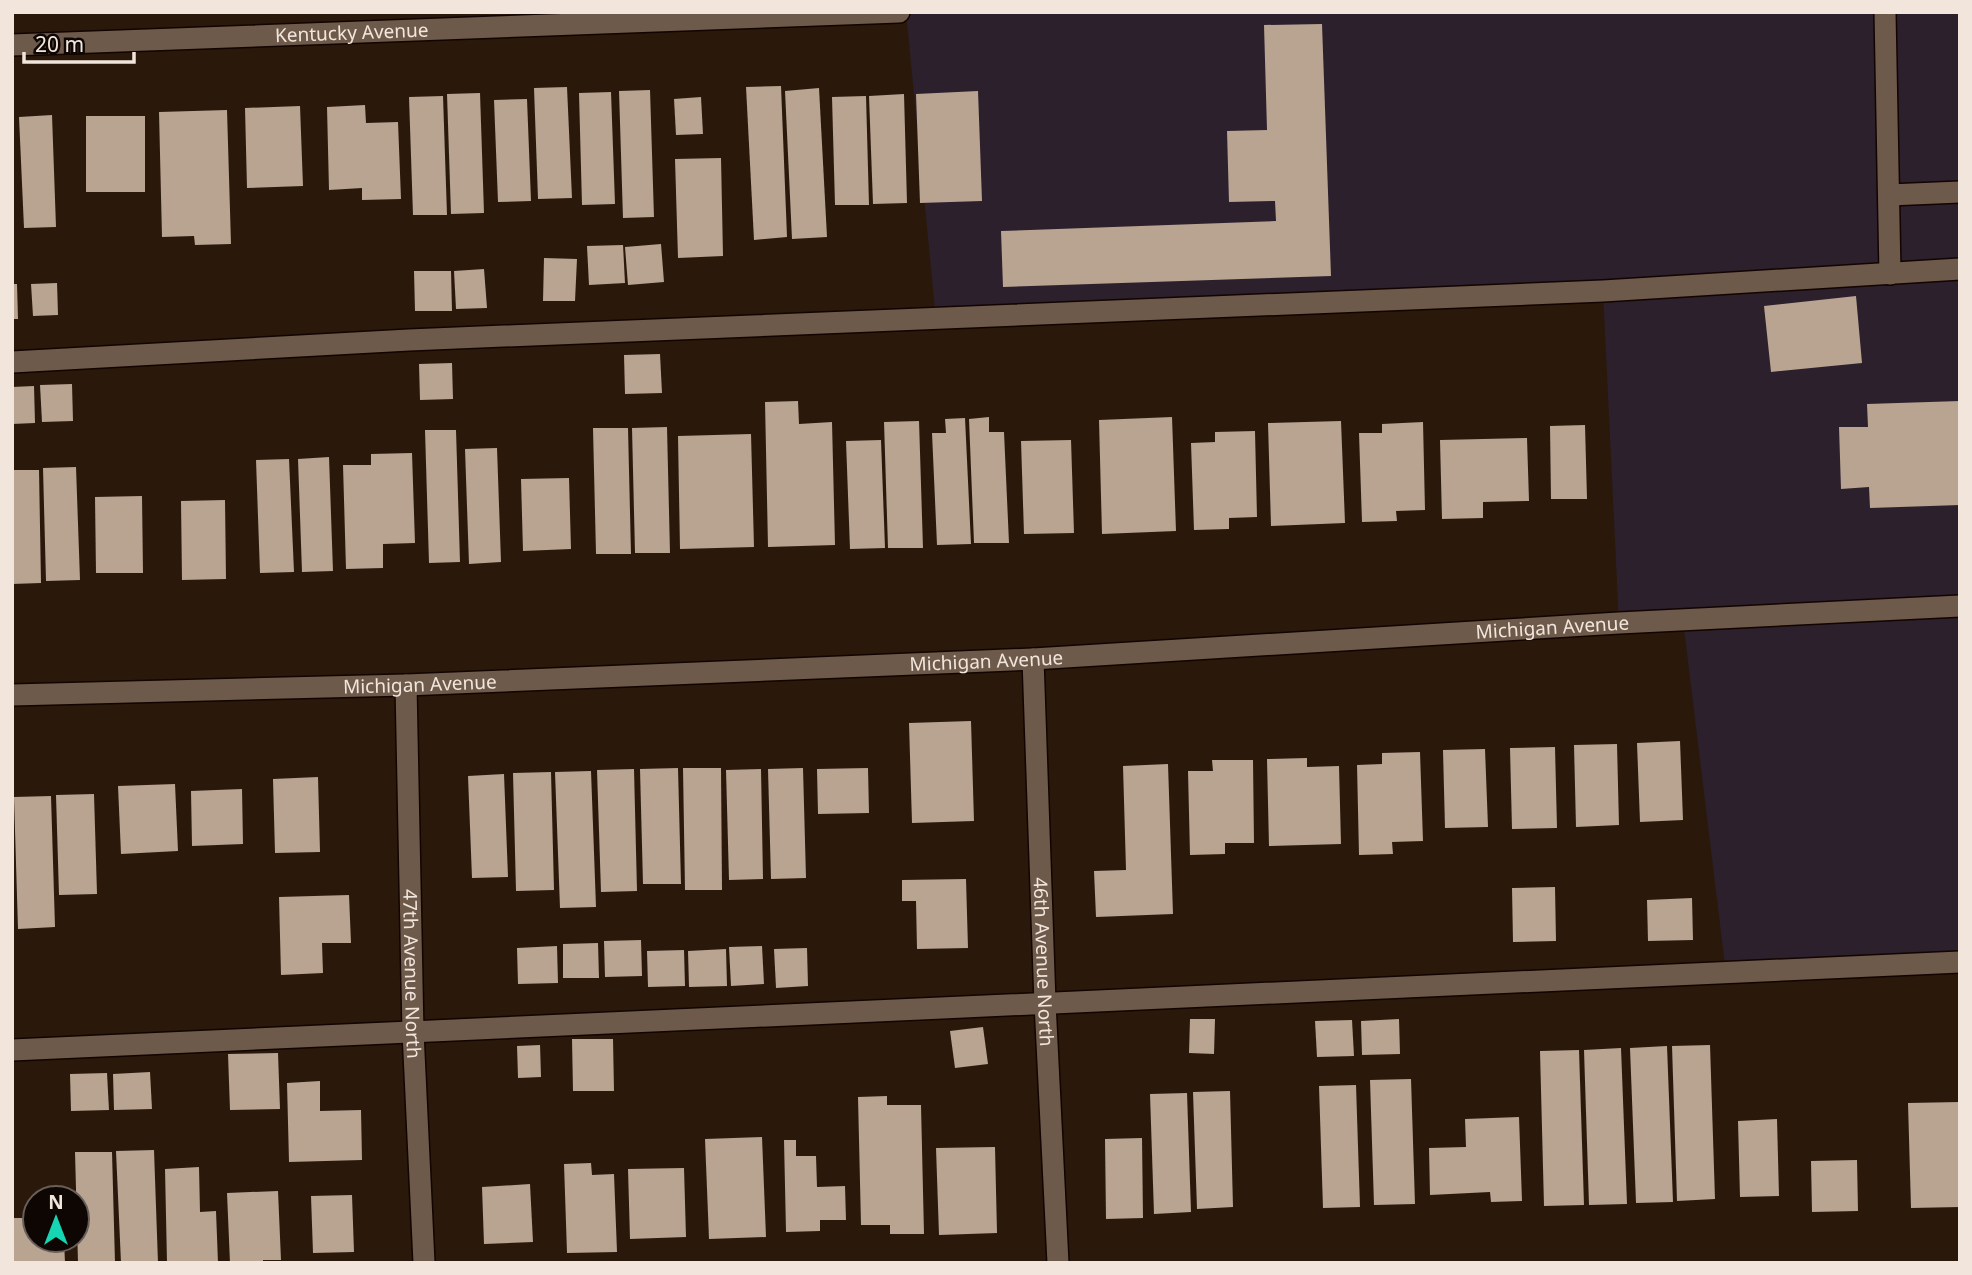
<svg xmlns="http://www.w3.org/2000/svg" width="1972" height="1275" viewBox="0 0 1972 1275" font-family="'Noto Sans',sans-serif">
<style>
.industrial{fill:#2c202d}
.building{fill:#b9a391}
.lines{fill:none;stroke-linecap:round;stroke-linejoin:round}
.lane-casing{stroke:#120400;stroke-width:24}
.street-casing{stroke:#120400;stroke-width:24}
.lane{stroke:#6e5a4a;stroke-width:21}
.street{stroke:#6e5a4a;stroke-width:21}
.labels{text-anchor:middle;stroke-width:7;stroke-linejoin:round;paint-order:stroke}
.street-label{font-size:19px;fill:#f1e5dc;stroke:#0d0603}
</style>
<rect width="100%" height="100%" fill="#2a190b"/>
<!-- industrial -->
<polygon class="industrial" points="906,12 1960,12 1960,962 1726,973 1683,620 1619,623 1603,291 936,319"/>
<!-- building -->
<g class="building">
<polygon points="1322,24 1331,276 1003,287 1001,231 1276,221 1275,201 1229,202 1227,131 1267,130 1264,25"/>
<polygon points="781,86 787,237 754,240 746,87"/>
<polygon points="567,87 572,198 538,199 534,88"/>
<polygon points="819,88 827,237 792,239 785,91"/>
<polygon points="650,90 654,217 623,218 619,91"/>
<polygon points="978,91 982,201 920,203 916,94"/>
<polygon points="611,92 615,204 582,205 579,93"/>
<polygon points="480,93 484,213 451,214 447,94"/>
<polygon points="904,94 907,203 873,204 869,96"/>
<polygon points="443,96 447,215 413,215 409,97"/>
<polygon points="866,96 869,205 835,205 832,97"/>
<polygon points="701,97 703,134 676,135 674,99"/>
<polygon points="527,99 531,201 498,202 494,100"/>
<polygon points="365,105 366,123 398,122 401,199 362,200 362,188 329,190 327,107"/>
<polygon points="300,106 303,186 247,188 245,108"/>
<polygon points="227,110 231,244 195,245 194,236 162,237 159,112"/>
<polygon points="52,115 56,227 24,228 19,117"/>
<rect x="86" y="116" width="59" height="76"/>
<polygon points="721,158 723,256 678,258 675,159"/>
<polygon points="661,244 664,282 628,285 625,247"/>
<polygon points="623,245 625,283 589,285 587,246"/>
<polygon points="544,258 577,259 575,301 543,301"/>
<polygon points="484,269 487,308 456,309 454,271"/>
<polygon points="414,271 451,271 452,311 415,311"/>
<polygon points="57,283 58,315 33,316 31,284"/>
<polygon points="12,284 17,284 18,319 12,319"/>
<polygon points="1856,296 1862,363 1771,372 1764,306"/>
<polygon points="660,354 662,393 625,394 624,355"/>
<polygon points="452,363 453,399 420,400 419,364"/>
<polygon points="72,384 73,421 42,422 40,385"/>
<polygon points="34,386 35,423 12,424 12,387"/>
<polygon points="798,401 799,424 832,422 835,545 768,547 765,402"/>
<polygon points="1960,401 1960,505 1870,508 1869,487 1841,489 1839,427 1868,427 1867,404"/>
<polygon points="989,417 989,432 1004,432 1009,543 974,543 969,419"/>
<polygon points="1172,417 1176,531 1102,534 1099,420"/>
<polygon points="965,418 971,544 937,545 932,433 946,433 945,419"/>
<polygon points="919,421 923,548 888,548 884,422"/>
<polygon points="1341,421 1345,523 1271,526 1268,423"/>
<polygon points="1423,422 1425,510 1396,511 1397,521 1362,522 1359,433 1382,433 1382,424"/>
<polygon points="1585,425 1587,499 1551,499 1550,426"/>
<polygon points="667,427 670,553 635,553 632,428"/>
<polygon points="593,428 628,428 631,554 596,554"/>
<polygon points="425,430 456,430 460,562 429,563"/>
<polygon points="1255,431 1257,517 1229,518 1229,529 1194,530 1191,443 1215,442 1215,432"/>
<polygon points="751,434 754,547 680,549 678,436"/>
<polygon points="1527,438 1529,501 1483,502 1483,518 1442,519 1440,440"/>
<polygon points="881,440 885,548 850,549 846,441"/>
<polygon points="1071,440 1074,533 1024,534 1021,441"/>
<polygon points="497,448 501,562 469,564 465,449"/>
<polygon points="412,453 415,543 383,544 383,568 346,569 343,465 371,465 371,454"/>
<polygon points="329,457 333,571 302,572 298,459"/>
<polygon points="289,459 294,572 260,573 256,460"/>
<polygon points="76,467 80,580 46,581 43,468"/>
<polygon points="12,470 39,470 41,583 12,584"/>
<polygon points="569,478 571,549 523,551 521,479"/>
<polygon points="142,496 143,573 96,573 95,497"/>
<polygon points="225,500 226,579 182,580 181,501"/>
<polygon points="971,721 974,821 912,823 909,723"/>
<polygon points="1680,741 1683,820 1640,822 1637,743"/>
<polygon points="1617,744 1619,825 1576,827 1574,745"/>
<polygon points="1555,747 1557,828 1512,829 1510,748"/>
<polygon points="1485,749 1488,827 1445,828 1443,750"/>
<polygon points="1420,752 1423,841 1392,842 1393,854 1359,855 1357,765 1382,764 1382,753"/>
<polygon points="1307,758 1307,767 1339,766 1341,844 1269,846 1267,759"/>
<polygon points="1212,760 1253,760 1254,843 1225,843 1225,854 1190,855 1188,771 1213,771"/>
<polygon points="1168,764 1173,914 1096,917 1094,871 1126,870 1123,766"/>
<polygon points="678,768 681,884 643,884 640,769"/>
<polygon points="683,768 721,768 722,890 685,890"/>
<polygon points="803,768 806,878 771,879 768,769"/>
<polygon points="868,768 869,813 818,814 817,769"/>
<polygon points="634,769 637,891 601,892 597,770"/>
<polygon points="761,769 763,879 729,880 726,770"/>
<polygon points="591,771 596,907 560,908 555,772"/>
<polygon points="551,772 554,890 516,891 513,773"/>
<polygon points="504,774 508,877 472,878 468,776"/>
<polygon points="318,777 320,852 275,853 273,779"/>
<polygon points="175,784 178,851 121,854 118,786"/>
<polygon points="242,789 243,844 192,846 191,791"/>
<polygon points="94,794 97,894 59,895 56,795"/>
<polygon points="51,796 55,927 18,929 14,797"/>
<polygon points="966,879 968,948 917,949 916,901 902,901 902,880"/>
<polygon points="1555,887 1556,941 1513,942 1512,888"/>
<polygon points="349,895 351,943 322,943 323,973 281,975 279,897"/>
<polygon points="1692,898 1693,940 1648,941 1647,900"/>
<polygon points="641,940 642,976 605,977 604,941"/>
<polygon points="598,943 599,978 563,978 563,944"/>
<polygon points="557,946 558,983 518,984 517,948"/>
<polygon points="762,946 764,984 731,986 729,947"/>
<polygon points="807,948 808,986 776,988 774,949"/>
<polygon points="726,949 727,986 689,987 688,951"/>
<polygon points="684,950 685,986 648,987 647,951"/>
<polygon points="1190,1019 1215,1019 1214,1054 1189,1053"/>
<polygon points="1399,1019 1400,1054 1362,1055 1361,1021"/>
<polygon points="1352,1020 1354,1056 1317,1057 1315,1021"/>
<polygon points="983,1027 988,1064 955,1068 950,1031"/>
<polygon points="572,1039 613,1039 614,1091 573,1091"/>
<polygon points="540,1045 541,1077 518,1078 517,1046"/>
<polygon points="1710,1045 1715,1199 1677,1201 1672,1046"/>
<polygon points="1667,1046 1673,1202 1636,1203 1630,1048"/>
<polygon points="1621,1048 1627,1204 1589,1205 1584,1050"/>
<polygon points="1579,1050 1584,1205 1544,1206 1540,1051"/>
<polygon points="278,1053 280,1109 230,1110 228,1054"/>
<polygon points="150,1072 152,1109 114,1110 113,1074"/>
<polygon points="107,1073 109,1110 71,1111 70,1074"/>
<polygon points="1411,1079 1415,1204 1374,1205 1370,1080"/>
<polygon points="320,1081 320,1111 361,1110 362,1160 289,1162 287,1083"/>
<polygon points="1356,1085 1360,1207 1323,1208 1319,1086"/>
<polygon points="1230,1091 1233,1207 1197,1209 1193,1092"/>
<polygon points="1187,1093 1191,1212 1154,1214 1150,1094"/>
<polygon points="887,1096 887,1105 921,1105 924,1234 890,1234 890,1225 861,1225 858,1097"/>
<polygon points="1960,1102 1960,1207 1911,1208 1908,1103"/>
<polygon points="1519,1117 1522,1201 1491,1202 1490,1192 1430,1195 1429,1148 1466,1147 1465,1119"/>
<polygon points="1777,1119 1779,1196 1740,1197 1738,1121"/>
<polygon points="762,1137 766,1237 709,1239 705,1139"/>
<polygon points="1142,1138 1143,1218 1106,1219 1105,1139"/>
<polygon points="784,1140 796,1140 796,1156 816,1156 817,1187 845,1186 846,1220 820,1220 820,1231 786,1232"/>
<polygon points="995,1147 997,1233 939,1235 936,1148"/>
<polygon points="154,1150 158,1263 121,1263 116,1151"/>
<polygon points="75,1152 112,1152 115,1263 78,1263"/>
<polygon points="1857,1160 1858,1211 1812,1212 1811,1161"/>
<polygon points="591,1163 592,1175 614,1174 617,1252 567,1253 564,1164"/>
<polygon points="199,1167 200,1212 216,1211 218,1263 167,1263 165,1169"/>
<polygon points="684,1168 686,1237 630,1239 628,1169"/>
<polygon points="530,1184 533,1242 484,1244 482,1187"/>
<polygon points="278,1191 281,1260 263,1260 263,1263 230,1263 227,1193"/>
<polygon points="352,1195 354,1252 313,1253 311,1196"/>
<polygon points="12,1218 35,1218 35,1240 64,1240 65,1263 12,1263"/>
</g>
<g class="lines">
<defs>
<g id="lane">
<polyline points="1885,12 1890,274"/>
<polyline points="1889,195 1960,192"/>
<polyline points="12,362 409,340 1603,291 1960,269"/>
<polyline points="12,1050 1960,962"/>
</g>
<g id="street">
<path id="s1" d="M 12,45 L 899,12"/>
<path id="s2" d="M 1033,659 L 1045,1003 L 1058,1263"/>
<path id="s3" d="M 406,685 L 413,1032 L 424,1263"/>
<path id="s4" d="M 12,695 L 406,685 L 1033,659 L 1619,623 L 1960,606"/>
</g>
</defs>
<!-- lane casing -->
<use href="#lane" class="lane-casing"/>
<!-- street casing -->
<use href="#street" class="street-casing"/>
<!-- lane -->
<use href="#lane" class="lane"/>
<!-- street -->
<use href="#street" class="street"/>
</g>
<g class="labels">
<!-- street labels -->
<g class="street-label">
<text dy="7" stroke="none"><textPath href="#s1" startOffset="340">Kentucky Avenue</textPath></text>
<text dy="7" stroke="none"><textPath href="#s4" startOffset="1542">Michigan Avenue</textPath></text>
<text dy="7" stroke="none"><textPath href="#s4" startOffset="975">Michigan Avenue</textPath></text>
<text dy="7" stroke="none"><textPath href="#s4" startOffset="408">Michigan Avenue</textPath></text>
<text dy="7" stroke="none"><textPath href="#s2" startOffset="303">46th Avenue North</textPath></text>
<text dy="7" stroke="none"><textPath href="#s3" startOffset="289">47th Avenue North</textPath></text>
</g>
</g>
<!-- border -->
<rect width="1972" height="1275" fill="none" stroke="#f1e5dc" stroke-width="28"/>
<!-- north arrow -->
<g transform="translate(56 1219)"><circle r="33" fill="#0d0603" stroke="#685f5a" stroke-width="2"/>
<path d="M0-5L12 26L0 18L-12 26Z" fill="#15d5b3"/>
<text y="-10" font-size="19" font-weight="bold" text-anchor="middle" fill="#f1e5dc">N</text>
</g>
<!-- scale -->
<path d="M24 52v10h110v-10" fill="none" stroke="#f1e5dc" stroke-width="3.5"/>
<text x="35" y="52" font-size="21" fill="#f1e5dc" stroke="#0d0603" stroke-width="5" paint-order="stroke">20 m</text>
</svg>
